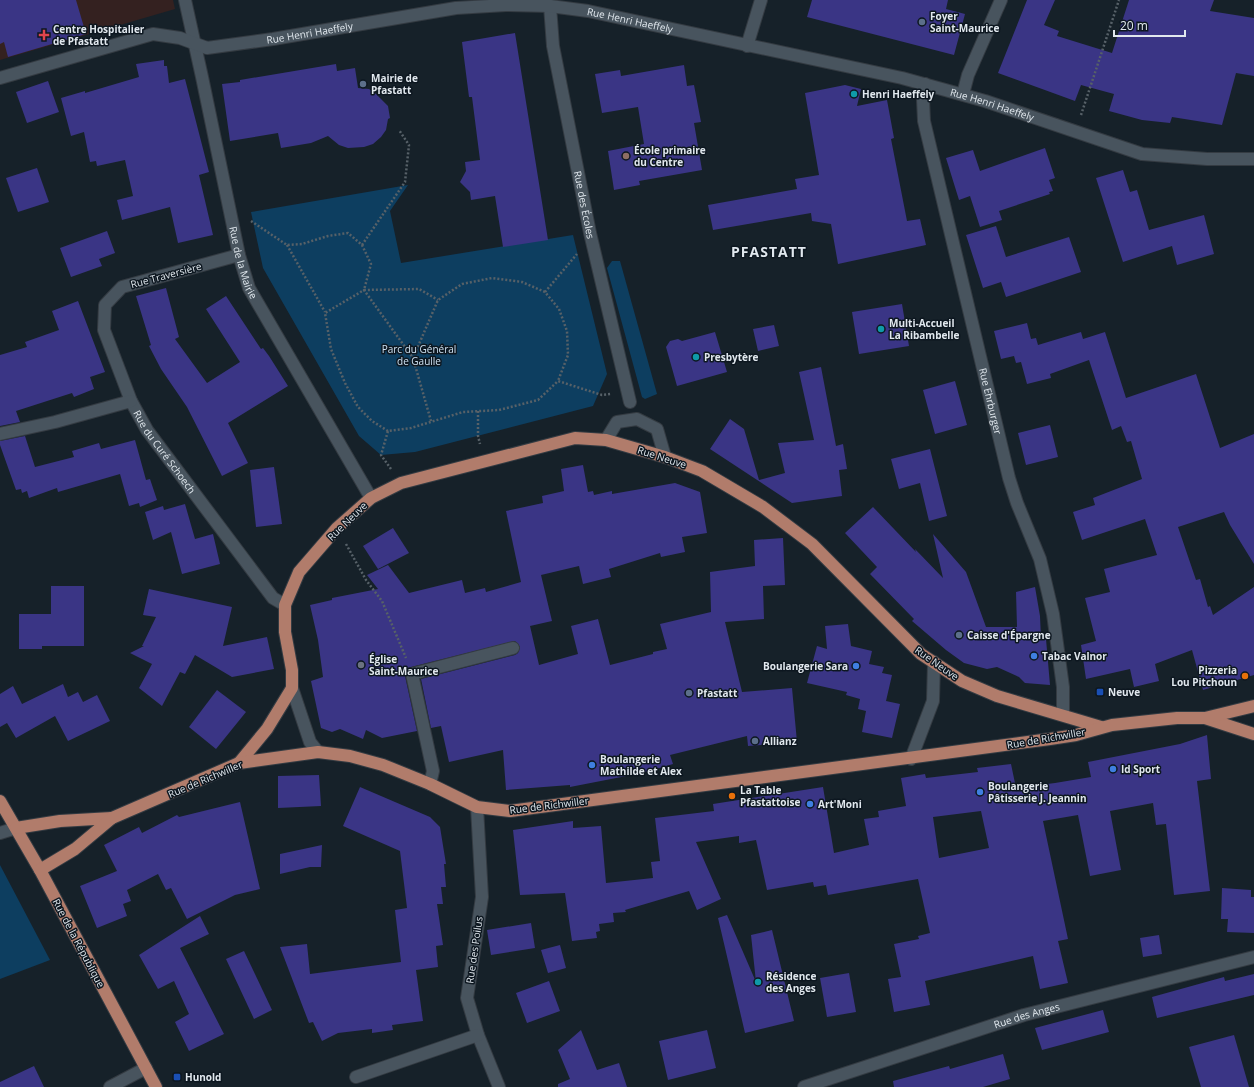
<svg xmlns="http://www.w3.org/2000/svg" width="1254" height="1087" viewBox="0 0 1254 1087" font-family="'Open Sans',sans-serif">
<style>
.medical{fill:#342120}
.green{fill:#0d3e60}
.building{fill:#3a3585;fill-rule:evenodd}
.lines{fill:none;stroke-linecap:round;stroke-linejoin:round}
.minor-casing{stroke:#343b42;stroke-width:14}
.major-casing{stroke:#343b42;stroke-width:14}
.path{stroke:#576168;stroke-width:2.5;stroke-dasharray:2 2;stroke-linecap:butt}
.minor{stroke:#48545e;stroke-width:12}
.major{stroke:#b17c6b;stroke-width:12}
.service-dot{fill:#5c6f8a;stroke:#0d1720;stroke-width:1.5}
.health-dot{fill:#e0444e;stroke:#0d1720;stroke-width:1.5}
.culture-dot{fill:#0f9aa8;stroke:#0d1720;stroke-width:1.5}
.education-dot{fill:#8d6e63;stroke:#0d1720;stroke-width:1.5}
.shop-dot{fill:#3f7fe0;stroke:#0d1720;stroke-width:1.5}
.worship-dot{fill:#6b7280;stroke:#0d1720;stroke-width:1.5}
.food-dot{fill:#e8710a;stroke:#0d1720;stroke-width:1.5}
.transit-dot{fill:#1a4fb4;stroke:#0d1720;stroke-width:1.5}
.labels{text-anchor:middle;stroke-width:3;stroke-linejoin:round;paint-order:stroke}
.poi-label{font-size:10px;font-weight:bold;fill:#e1e8ee;stroke:#0d1720;text-anchor:start}
.street-label{font-size:10px;fill:#e1e8ee;stroke:#0d1720}
.park-label{font-size:10px;fill:#cde1f2;stroke:#0d1720}
.district-label{font-size:14px;font-weight:bold;letter-spacing:1px;fill:#e1e8ee;stroke:#0d1720}
</style>
<rect width="100%" height="100%" fill="#162129"/>
<!-- medical -->
<polygon class="medical" points="0,0 173,0 175,9 0,60"/>
<!-- green -->
<g class="green">
<polygon points="408,185 390,211 401,263 573,235 607,374 593,406 415,452 381,455 359,436 263,268 251,212"/>
<polygon points="612,261 620,261 657,394 645,399 642,397 607,268"/>
<polygon points="0,865 50,960 0,979"/>
</g>
<!-- building -->
<g class="building">
<polygon points="0,0 76,0 86,34 8,57 4,42 0,44"/>
<polygon points="812,0 948,0 946,9 965,14 954,55 807,17"/>
<polygon points="1027,0 1055,0 1044,25 1059,31 1057,36 1112,53 1129,0 1214,0 1210,11 1254,18 1254,76 1236,73 1222,125 1172,117 1170,123 1142,120 1109,111 1114,94 1081,85 1075,101 998,73"/>
<polygon points="515,33 548,240 503,247 495,196 471,200 470,192 460,182 466,171 465,162 480,160 472,97 469,97 462,42"/>
<polygon points="164,60 164,66 167,66 169,83 185,79 209,172 199,175 213,235 178,243 170,207 122,220 117,200 133,196 125,160 97,166 96,161 90,162 84,132 71,136 61,98 85,91 85,93 139,77 136,64"/>
<polygon points="336,64 337,71 355,68 358,88 369,89 376,94 388,106 390,118 388,119 386,130 381,137 373,144 364,147 348,148 339,145 328,136 311,143 281,148 278,133 230,141 222,84 240,82 240,80"/>
<polygon points="684,65 687,86 694,85 701,122 694,123 702,170 639,181 640,185 614,190 608,151 644,144 638,107 602,113 595,74 620,70 621,76"/>
<polygon points="48,81 59,112 27,123 16,92"/>
<polygon points="845,85 861,89 857,106 887,100 894,138 891,139 907,221 920,219 926,245 838,264 831,224 812,221 811,213 713,230 708,205 797,189 795,179 819,175 805,93"/>
<polygon points="1045,148 1055,178 1049,180 1053,191 1049,192 1050,194 999,211 1002,220 980,227 970,196 959,200 946,158 973,150 980,171"/>
<polygon points="37,168 49,202 18,212 6,178"/>
<polygon points="1123,170 1130,192 1137,190 1149,230 1204,215 1214,254 1177,265 1172,246 1123,262 1096,178"/>
<polygon points="996,226 1006,257 1069,237 1081,272 1006,297 1001,282 983,288 966,235"/>
<polygon points="107,231 115,253 99,259 102,266 71,277 60,248"/>
<polygon points="166,288 179,337 175,339 207,383 240,362 206,309 226,296 261,349 263,348 269,356 288,386 228,423 248,463 222,476 187,407 161,369 149,346 151,345 136,296"/>
<polygon points="78,301 105,372 90,377 94,389 74,397 72,393 16,411 20,422 0,426 0,355 27,347 25,342 59,330 52,311"/>
<polygon points="902,304 909,346 859,354 852,312"/>
<polygon points="1027,323 1031,339 1036,338 1038,345 1081,332 1083,339 1105,332 1126,398 1196,374 1220,448 1254,434 1254,564 1230,525 1224,512 1178,527 1196,580 1200,579 1208,607 1210,606 1213,615 1254,587 1254,675 1203,690 1192,650 1155,664 1159,681 1134,687 1130,669 1086,679 1081,645 1096,641 1085,598 1110,592 1104,569 1157,555 1145,519 1082,540 1073,512 1095,505 1093,498 1142,479 1131,441 1127,442 1121,426 1112,430 1089,360 1050,374 1051,378 1027,384 1021,362 1016,363 1014,356 1001,359 994,331"/>
<polygon points="774,325 779,346 758,351 753,329"/>
<polygon points="715,332 727,372 677,386 666,347 670,341 678,339 682,341"/>
<polygon points="821,367 836,446 843,444 847,469 839,470 842,496 792,503 710,449 730,419 744,429 759,480 785,473 778,443 814,440 799,372"/>
<polygon points="955,381 967,425 935,434 923,390"/>
<polygon points="1050,425 1058,457 1026,465 1018,433"/>
<polygon points="25,436 35,467 74,457 72,451 99,443 101,449 135,440 146,480 150,479 157,500 140,507 139,503 129,506 120,474 58,492 57,488 29,498 27,491 22,493 21,489 16,490 0,445 0,441"/>
<polygon points="930,449 947,516 929,521 920,483 899,489 891,459"/>
<polygon points="583,465 588,492 593,491 594,495 612,491 612,494 675,483 700,492 707,533 682,537 685,552 661,557 660,553 609,569 611,577 583,584 579,566 541,575 552,621 530,626 539,665 578,654 571,626 598,619 610,665 653,654 653,652 667,649 660,624 711,612 710,572 755,566 754,540 783,538 785,585 763,586 764,619 725,622 742,692 792,688 797,742 748,746 747,736 670,755 673,764 642,773 570,787 570,785 506,790 503,750 449,762 441,726 431,728 421,679 515,655 518,653 520,647 515,641 407,668 405,676 417,731 382,738 366,730 363,739 340,729 332,732 321,728 311,681 323,677 318,640 310,605 332,600 332,598 378,589 367,575 388,565 409,593 462,580 465,593 485,588 486,592 521,582 506,511 543,503 542,496 564,491 561,469"/>
<polygon points="274,467 282,524 256,527 250,470"/>
<polygon points="185,504 195,539 213,534 220,564 182,574 171,532 153,540 145,512 163,506 164,510"/>
<polygon points="873,507 916,552 915,549 943,578 933,534 966,572 986,627 1017,627 1016,592 1035,587 1040,616 1041,639 1046,639 1050,685 1025,683 1019,677 997,667 987,669 964,663 946,650 912,621 914,619 870,574 877,567 845,533"/>
<polygon points="393,528 409,553 378,569 363,546"/>
<polygon points="51,586 84,586 84,646 42,646 42,649 19,649 19,614 51,614"/>
<polygon points="149,589 232,607 223,646 267,637 274,669 232,677 195,655 185,674 180,672 162,706 139,688 152,664 130,653 144,646 142,646 156,617 143,615"/>
<polygon points="848,624 851,646 872,651 869,664 884,667 882,673 892,675 886,701 900,704 892,738 862,732 866,711 858,709 860,699 846,695 847,692 807,683 817,646 827,649 825,626"/>
<polygon points="63,684 68,697 78,692 83,702 97,695 110,721 68,741 55,716 16,738 7,723 0,727 0,694 13,686 22,704"/>
<polygon points="217,690 246,712 216,749 189,727"/>
<path d="M 1207,735 L 1211,779 L 1197,781 L 1210,891 L 1174,895 L 1166,824 L 1156,825 L 1153,803 L 1110,811 L 1121,870 L 1090,876 L 1078,815 L 1043,821 L 1068,939 L 1058,941 L 1068,983 L 1040,989 L 1033,956 L 925,981 L 930,1005 L 894,1012 L 888,979 L 901,977 L 894,944 L 919,939 L 918,936 L 930,933 L 918,879 L 828,895 L 826,885 L 814,887 L 813,882 L 767,890 L 756,840 L 739,843 L 739,836 L 696,842 L 721,899 L 697,910 L 689,891 L 625,910 L 626,912 L 613,913 L 614,922 L 599,924 L 600,931 L 596,932 L 597,938 L 572,941 L 565,893 L 520,895 L 513,830 L 573,821 L 573,828 L 601,826 L 606,883 L 653,878 L 651,862 L 660,861 L 655,818 L 714,811 L 713,804 L 823,787 L 834,853 L 869,845 L 864,819 L 879,817 L 878,811 L 906,806 L 901,778 L 925,774 L 926,778 L 978,772 L 977,768 L 1011,764 L 1016,788 L 1055,783 L 1091,777 L 1088,762 L 1180,744 ZM 981,811 L 989,848 L 939,858 L 933,817 Z"/>
<polygon points="319,775 321,806 278,808 278,776"/>
<polygon points="360,787 430,817 440,827 446,864 444,864 446,887 441,887 443,904 437,904 443,945 436,946 438,967 416,970 423,1021 392,1025 393,1030 372,1033 372,1029 338,1033 322,1041 313,1022 309,1023 280,947 307,944 310,974 401,962 395,910 407,908 400,851 343,826"/>
<polygon points="240,802 260,889 235,895 187,919 171,888 166,890 158,874 127,890 131,901 123,904 127,916 97,928 80,886 117,871 104,845 139,827 142,833 177,815 179,817"/>
<polygon points="322,845 321,867 310,867 280,874 280,854"/>
<polygon points="1222,888 1251,890 1251,897 1254,897 1254,933 1227,932 1228,919 1221,919"/>
<polygon points="727,915 756,982 751,935 772,930 794,1021 745,1033 718,918"/>
<polygon points="200,916 209,934 180,948 224,1034 189,1051 175,1022 189,1014 174,981 158,989 139,955"/>
<polygon points="531,923 535,948 491,955 487,930"/>
<polygon points="1159,935 1162,954 1143,957 1140,938"/>
<polygon points="560,945 566,968 548,973 541,950"/>
<polygon points="244,951 272,1010 254,1019 226,959"/>
<polygon points="849,973 856,1012 827,1017 820,978"/>
<polygon points="1254,974 1254,995 1157,1018 1152,997 1224,977 1225,981"/>
<polygon points="549,981 560,1011 527,1023 516,993"/>
<polygon points="1103,1010 1109,1032 1042,1050 1035,1028"/>
<polygon points="581,1030 597,1070 619,1063 627,1087 558,1087 558,1084 570,1079 558,1050"/>
<polygon points="707,1030 716,1068 668,1080 659,1041"/>
<polygon points="1234,1035 1249,1087 1201,1087 1189,1047"/>
<polygon points="1003,1054 1010,1079 983,1087 894,1087 893,1081 949,1066 950,1069"/>
<polygon points="34,1066 44,1087 0,1087 0,1082"/>
</g>
<g class="lines">
<defs>
<g id="minor">
<path id="s1" d="M 185,0 L 202,77 L 239,255 L 249,288 L 371,498"/>
<path id="s2" d="M 550,6 L 553,46 L 590,233 L 630,402"/>
<polyline points="747,46 761,0"/>
<path id="s3" d="M 0,78 L 153,34 L 180,38 L 207,48 L 273,39 L 456,8 L 506,5 L 550,6 L 588,11 L 902,78 L 985,101 L 1142,154 L 1207,159 L 1254,159"/>
<path id="s4" d="M 925,84 L 923,99 L 924,121 L 1009,478 L 1017,503 L 1040,559 L 1053,614 L 1063,687 L 1063,715"/>
<polyline points="963,94 968,75 1001,0"/>
<path id="s5" d="M 239,255 L 122,287 L 105,305 L 104,330 L 131,401 L 147,430 L 273,598 L 285,605"/>
<polyline points="0,434 55,422 131,401"/>
<polyline points="606,440 617,422 637,419 657,429 665,457"/>
<polyline points="292,688 310,742 318,752"/>
<polyline points="911,759 933,701 934,662"/>
<polyline points="430,784 433,771 412,674 513,648"/>
<polyline points="477,807 482,897 467,998 478,1035 499,1087"/>
<polyline points="0,833 16,828"/>
<polyline points="356,1077 478,1035"/>
<polyline points="110,1087 146,1068"/>
<path id="s6" d="M 804,1087 L 1024,1015 L 1254,957"/>
</g>
<g id="major">
<polyline points="1205,718 1254,734"/>
<polyline points="239,763 267,729 292,688 292,670 285,632 285,605 299,572 337,528 371,498 401,483 575,438 606,440 665,457 702,471 763,507 812,544 921,654 962,681 997,696 1101,727"/>
<polyline points="0,801 40,870 156,1087"/>
<polyline points="16,828 60,821 112,818"/>
<polyline points="40,870 75,849 112,818 239,763 318,752 350,756 383,765 430,784 477,807 510,811 1050,739 1076,735 1112,725 1177,718 1205,718 1254,706"/>
</g>
</defs>
<!-- minor casing -->
<use href="#minor" class="minor-casing"/>
<!-- major casing -->
<use href="#major" class="major-casing"/>
<!-- path -->
<g class="path">
<polyline points="1081,115 1119,0"/>
<polyline points="251,221 287,245 302,244 328,236 348,233 362,245 371,264 364,290 419,289 438,300"/>
<polyline points="287,245 325,312"/>
<polyline points="362,245 405,182 409,145 399,130"/>
<polyline points="545,292 577,254"/>
<polyline points="413,358 438,300 462,284 492,278 522,282 545,292 559,309 567,331 568,355 558,381"/>
<polyline points="478,411 478,436 480,444"/>
<polyline points="388,431 372,421 358,407 345,383 331,349 325,313 364,290 413,358 431,421"/>
<polyline points="391,469 381,455 388,431 411,428 463,412 499,410 538,400 558,381 602,395 611,394"/>
<polyline points="346,544 366,580 382,601 406,658"/>
</g>
<!-- minor -->
<use href="#minor" class="minor"/>
<!-- major -->
<use href="#major" class="major"/>
</g>
<!-- markers -->
<g class="service-dot">
<circle cx="922" cy="22" r="4"/>
<circle cx="363" cy="84" r="4"/>
<circle cx="959" cy="635" r="4"/>
<circle cx="689" cy="693" r="4"/>
<circle cx="755" cy="741" r="4"/>
</g>
<path class="health-dot" d="M42 29h4v4h4v4h-4v4h-4v-4h-4v-4h4z"/>
<g class="culture-dot">
<circle cx="854" cy="94" r="4"/>
<circle cx="881" cy="329" r="4"/>
<circle cx="696" cy="357" r="4"/>
<circle cx="758" cy="982" r="4"/>
</g>
<circle class="education-dot" cx="626" cy="156" r="4"/>
<g class="shop-dot">
<circle cx="1034" cy="656" r="4"/>
<circle cx="856" cy="666" r="4"/>
<circle cx="592" cy="765" r="4"/>
<circle cx="1113" cy="769" r="4"/>
<circle cx="980" cy="792" r="4"/>
<circle cx="810" cy="804" r="4"/>
</g>
<circle class="worship-dot" cx="361" cy="665" r="4"/>
<g class="food-dot">
<circle cx="1245" cy="676" r="4"/>
<circle cx="732" cy="796" r="4"/>
</g>
<g class="transit-dot">
<rect x="1096" y="688" width="8" height="8" rx="2"/>
<rect x="173" y="1073" width="8" height="8" rx="2"/>
</g>
<g class="labels">
<!-- poi labels -->
<g class="poi-label">
<text x="930" y="20">Foyer<tspan x="930" dy="12">Saint-Maurice</tspan></text>
<text x="53" y="33">Centre Hospitalier<tspan x="53" dy="12">de Pfastatt</tspan></text>
<text x="371" y="82">Mairie de<tspan x="371" dy="12">Pfastatt</tspan></text>
<text x="862" y="98">Henri Haeffely</text>
<text x="634" y="154">École primaire<tspan x="634" dy="12">du Centre</tspan></text>
<text x="889" y="327">Multi-Accueil<tspan x="889" dy="12">La Ribambelle</tspan></text>
<text x="704" y="361">Presbytère</text>
<text x="967" y="639">Caisse d'Épargne</text>
<text x="1042" y="660">Tabac Valnor</text>
<text x="369" y="663">Église<tspan x="369" dy="12">Saint-Maurice</tspan></text>
<text x="848" y="670" text-anchor="end">Boulangerie Sara</text>
<text x="1237" y="674" text-anchor="end">Pizzeria<tspan x="1237" dy="12">Lou Pitchoun</tspan></text>
<text x="1108" y="696">Neuve</text>
<text x="697" y="697">Pfastatt</text>
<text x="763" y="745">Allianz</text>
<text x="600" y="763">Boulangerie<tspan x="600" dy="12">Mathilde et Alex</tspan></text>
<text x="1121" y="773">Id Sport</text>
<text x="988" y="790">Boulangerie<tspan x="988" dy="12">Pâtisserie J. Jeannin</tspan></text>
<text x="740" y="794">La Table<tspan x="740" dy="12">Pfastattoise</tspan></text>
<text x="818" y="808">Art'Moni</text>
<text x="766" y="980">Résidence<tspan x="766" dy="12">des Anges</tspan></text>
<text x="185" y="1081">Hunold</text>
</g>
<!-- street labels -->
<g class="street-label">
<text dy="4" stroke="none"><textPath href="#s3" startOffset="643">Rue Henri Haeffely</textPath></text>
<text dy="4" stroke="none"><textPath href="#s3" startOffset="319">Rue Henri Haeffely</textPath></text>
<text dy="4" stroke="none"><textPath href="#s3" startOffset="1015">Rue Henri Haeffely</textPath></text>
<text dy="4" stroke="none"><textPath href="#s2" startOffset="202">Rue des Écoles</textPath></text>
<text dy="4" stroke="none"><textPath href="#s1" startOffset="269">Rue de la Mairie</textPath></text>
<text transform="translate(166 275) rotate(-15)" y="4">Rue Traversière</text>
<text dy="4" stroke="none"><textPath href="#s4" startOffset="325">Rue Ehrburger</textPath></text>
<text dy="4" stroke="none"><textPath href="#s5" startOffset="308">Rue du Curé Schoech</textPath></text>
<text transform="translate(662 457) rotate(18)" y="4">Rue Neuve</text>
<text transform="translate(347 521) rotate(-44)" y="4">Rue Neuve</text>
<text transform="translate(937 663) rotate(35)" y="4">Rue Neuve</text>
<text transform="translate(1046 738) rotate(-10)" y="4">Rue de Richwiller</text>
<text transform="translate(205 779) rotate(-23)" y="4">Rue de Richwiller</text>
<text transform="translate(549 805) rotate(-7)" y="4">Rue de Richwiller</text>
<text transform="translate(79 943) rotate(62)" y="4">Rue de la République</text>
<text transform="translate(474 950) rotate(-82)" y="4">Rue des Poilus</text>
<text dy="4" stroke="none"><textPath href="#s6" startOffset="234">Rue des Anges</textPath></text>
</g>
<!-- park labels -->
<g class="park-label">
<text x="419" y="353">Parc du Général<tspan x="419" dy="12">de Gaulle</tspan></text>
</g>
<!-- district labels -->
<g class="district-label">
<text x="769" y="257">PFASTATT</text>
</g>
</g>
<!-- scale -->
<path d="M1114 30v6h71v-6" fill="none" stroke="#e1e8ee" stroke-width="2"/>
<text x="1120" y="30" font-size="12" fill="#e1e8ee" stroke="#0d1720" stroke-width="3" paint-order="stroke">20 m</text>
</svg>
